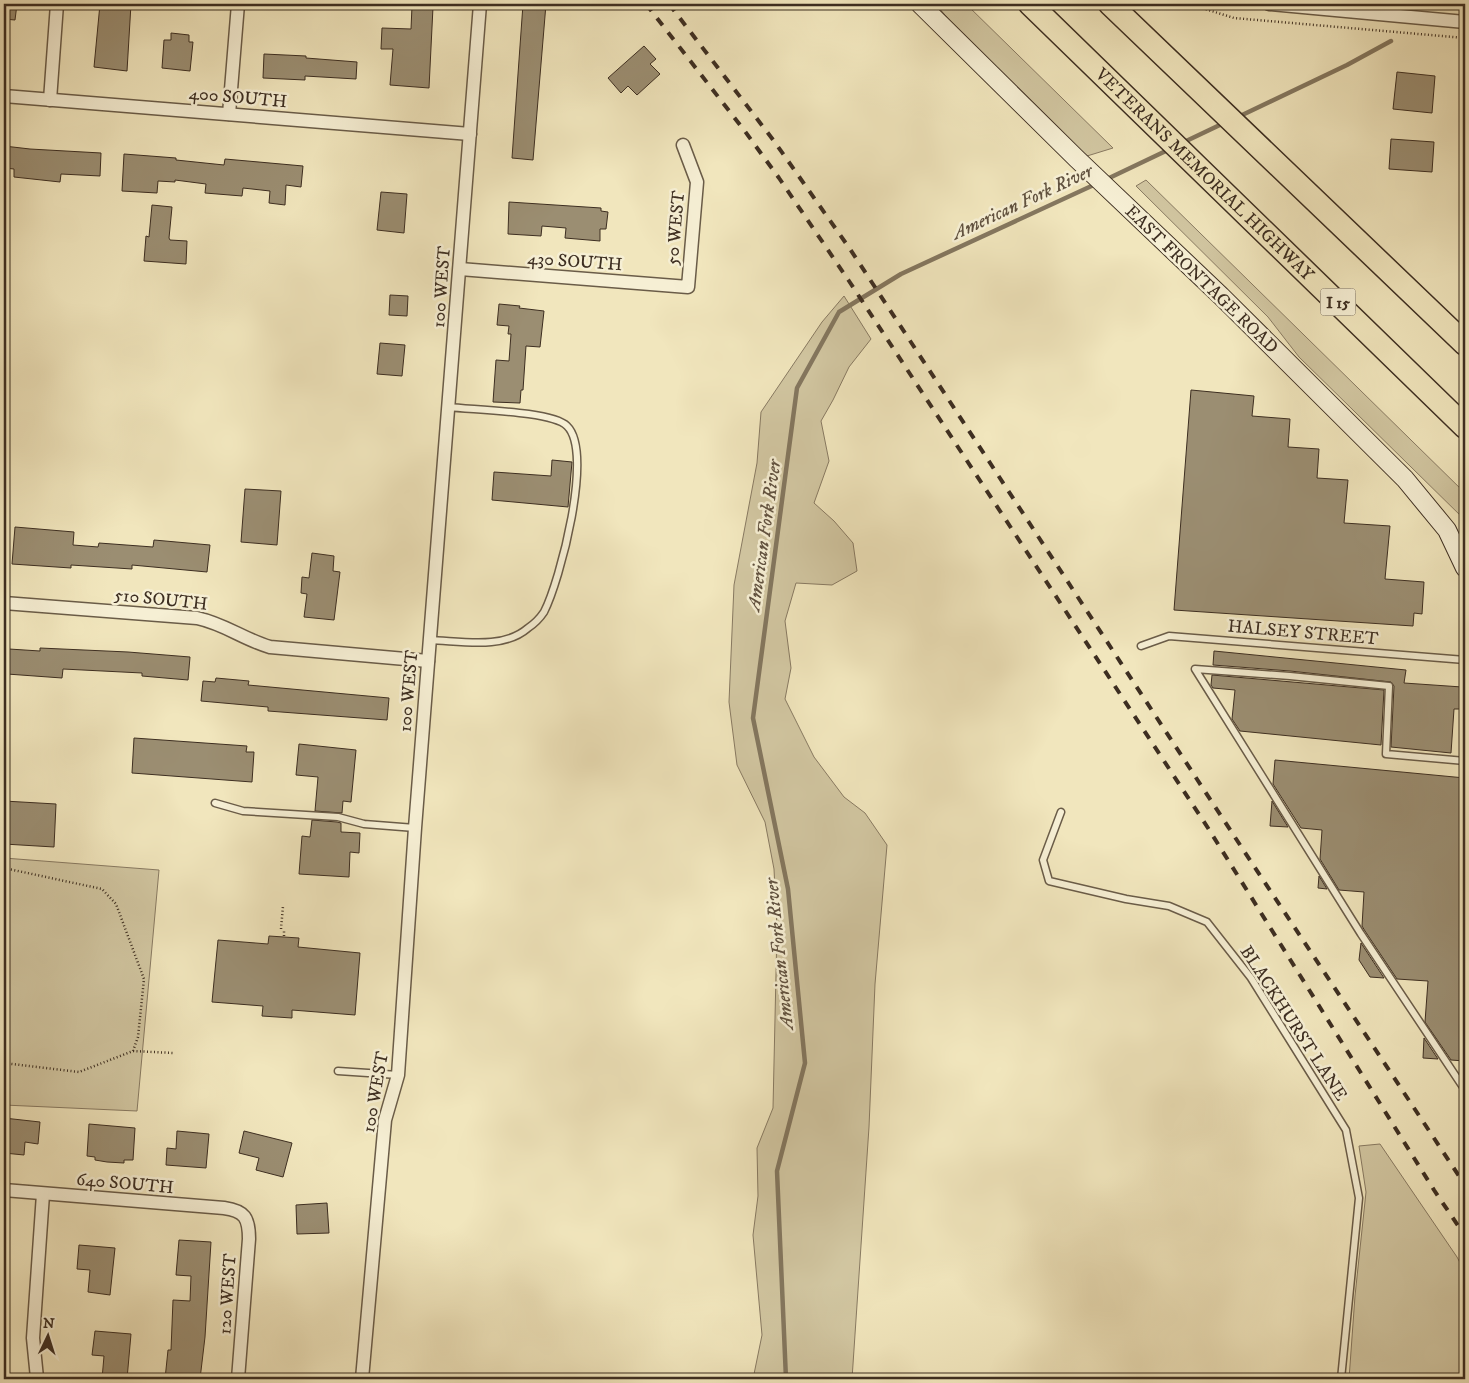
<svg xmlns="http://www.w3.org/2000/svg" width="1469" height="1383" viewBox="0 0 1469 1383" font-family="'IM FELL DW Pica',serif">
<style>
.green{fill:#d2c7a2;stroke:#887a62}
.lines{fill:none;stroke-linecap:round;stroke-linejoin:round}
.stream{stroke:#84775f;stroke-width:4.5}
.building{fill:#9b8e72;stroke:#3d2e21}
.lane-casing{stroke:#6a5c48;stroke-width:9}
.street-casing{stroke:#6a5c48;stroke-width:15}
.secondary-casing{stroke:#3d2e21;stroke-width:20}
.highway-casing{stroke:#3d2e21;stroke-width:25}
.path{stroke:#3d2e21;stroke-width:2.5;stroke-dasharray:1 2.5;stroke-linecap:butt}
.lane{stroke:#f6efd4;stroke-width:6}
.street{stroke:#f6efd4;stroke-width:12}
.secondary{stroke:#f6efd4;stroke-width:18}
.highway{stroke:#f1e6bd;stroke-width:22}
.rail{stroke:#3d2e21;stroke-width:4;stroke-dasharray:9 9;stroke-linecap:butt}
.labels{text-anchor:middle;stroke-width:5;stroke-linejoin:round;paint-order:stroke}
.shield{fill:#f6efd4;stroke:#746857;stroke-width:1}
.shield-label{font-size:16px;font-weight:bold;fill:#3d2e21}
.street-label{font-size:18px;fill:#3d2e21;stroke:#f6efd4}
.water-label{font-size:19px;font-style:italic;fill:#615240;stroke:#f6efd4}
</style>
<rect width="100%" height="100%" fill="#f1e6bd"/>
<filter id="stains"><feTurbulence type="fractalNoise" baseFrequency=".004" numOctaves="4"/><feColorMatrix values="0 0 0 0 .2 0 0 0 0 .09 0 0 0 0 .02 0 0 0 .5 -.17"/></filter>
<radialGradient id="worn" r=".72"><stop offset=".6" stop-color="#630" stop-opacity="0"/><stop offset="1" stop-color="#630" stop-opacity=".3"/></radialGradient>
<!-- green -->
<g class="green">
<polygon points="936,4 966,4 1113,148 1087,156 953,25"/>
<polygon points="1146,180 1465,493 1465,520 1299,357 1268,317 1136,186"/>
<polygon points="844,296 871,339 849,367 833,400 821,421 829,461 814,503 834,521 853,543 857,571 832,585 796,583 785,621 791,668 785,699 814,757 844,797 865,813 887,845 875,984 869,1127 852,1379 753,1379 762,1335 753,1235 758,1196 757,1148 773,1108 777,929 774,869 765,822 737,765 729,702 734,585 757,463 761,412 822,322"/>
<polygon points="4,858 159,870 137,1111 4,1105"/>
<polygon points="1380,1144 1457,1257 1465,1272 1465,1379 1349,1379 1355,1296 1366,1192 1359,1146"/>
</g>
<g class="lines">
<!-- stream -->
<g class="stream">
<polyline points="1238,117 1347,65 1391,41"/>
<polyline points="1182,143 1224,123"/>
<polyline points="1105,180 1170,149"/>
<polyline points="786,1379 777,1171 805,1063 788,889 753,718 797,388 839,312 901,274 1098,183"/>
</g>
</g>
<!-- building -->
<g class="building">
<polygon points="4,4 17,4 15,20 4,19"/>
<polygon points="100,4 131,4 127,71 94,67"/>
<polygon points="523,4 546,4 533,160 512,158"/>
<polygon points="412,6 433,7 429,88 390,85 393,49 381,49 382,28 411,29"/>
<polygon points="171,33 189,35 189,42 193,42 190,71 162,68 164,40 171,40"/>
<polygon points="644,46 656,59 650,64 660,74 637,95 628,86 621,93 608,78"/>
<polygon points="264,54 306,56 306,58 357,62 356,79 305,76 305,80 263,78"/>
<polygon points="1397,72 1435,76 1432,113 1393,109"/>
<polygon points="1391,139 1434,142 1432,172 1389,169"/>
<polygon points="4,146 30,149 101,153 100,176 61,174 60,182 14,177 14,169 4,168"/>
<polygon points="124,154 176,158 176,160 224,165 225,159 303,166 301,187 286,185 285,205 269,203 270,191 243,188 242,196 205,193 206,184 175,180 175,182 158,181 157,193 122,191"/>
<polygon points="381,192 407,194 404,233 377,230"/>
<polygon points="509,202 601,208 601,211 608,212 606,229 600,229 600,241 565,238 566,228 542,226 541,236 508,234"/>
<polygon points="152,205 172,207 169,238 170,240 187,241 186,264 144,261 146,236 149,237"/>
<polygon points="390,295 408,296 407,316 389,315"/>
<polygon points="499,304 520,306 519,308 544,311 540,347 526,346 523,390 521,390 520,403 493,402 496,360 509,361 511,334 508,334 509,326 497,325"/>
<polygon points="380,343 405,345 402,376 377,374"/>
<polygon points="1191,390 1254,396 1252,416 1290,419 1288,447 1319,449 1317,478 1348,480 1344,523 1390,526 1385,579 1424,582 1422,614 1414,613 1413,626 1174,610"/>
<polygon points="552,460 572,462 568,507 492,500 494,472 551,476"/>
<polygon points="245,489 281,491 277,545 241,542"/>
<polygon points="15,527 74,532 73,545 98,547 99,543 153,547 154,540 210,545 207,572 132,565 132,569 71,565 71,568 12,564"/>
<polygon points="312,553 334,556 333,571 340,572 334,620 304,617 307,594 301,593 302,577 309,578"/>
<polygon points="40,648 128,652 190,657 188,680 142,676 142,673 63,669 62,678 7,674 9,649 40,651"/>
<polygon points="1214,651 1406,670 1404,683 1462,687 1460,709 1454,709 1451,753 1391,747 1394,686 1391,682 1290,671 1213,665"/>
<polygon points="1212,675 1384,690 1381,745 1240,731 1232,719 1235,690 1213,688 1211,685"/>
<polygon points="216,678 249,681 248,685 389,698 387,720 268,711 268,707 201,701 203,681 215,682"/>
<polygon points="134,738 247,746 246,752 254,752 252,782 132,773"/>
<polygon points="299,744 356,750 351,802 343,801 342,813 315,811 318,777 296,775"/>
<polygon points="1275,760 1465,778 1465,1061 1451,1060 1425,1022 1428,981 1397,979 1365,931 1362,926 1364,892 1339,890 1320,859 1322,830 1301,828 1273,784"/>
<polygon points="4,801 56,804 54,847 4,844"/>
<polygon points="1272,801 1288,827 1270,826"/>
<polygon points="312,820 337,822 341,823 341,832 360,833 359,853 350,852 349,877 299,874 302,836 310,837"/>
<polygon points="1319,876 1327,889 1318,888"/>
<polygon points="269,936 299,938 298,947 360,953 355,1015 292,1010 292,1018 262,1016 263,1006 212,1002 218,940 268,944"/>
<polygon points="1361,943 1384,978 1370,977 1359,960"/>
<polygon points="1424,1038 1438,1059 1423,1058"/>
<polygon points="4,1118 40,1122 38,1144 25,1142 24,1155 4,1153"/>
<polygon points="89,1124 135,1128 133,1160 124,1160 124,1163 107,1162 95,1160 95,1157 87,1156"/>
<polygon points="177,1131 209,1134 206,1168 166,1165 167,1148 176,1149"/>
<polygon points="244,1131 292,1143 283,1177 256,1170 259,1158 239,1153"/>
<polygon points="327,1203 329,1233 297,1234 296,1205"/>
<polygon points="179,1240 211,1242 205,1337 200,1379 165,1379 168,1350 171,1350 173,1300 190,1301 191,1276 176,1275"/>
<polygon points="79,1245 115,1248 110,1295 88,1292 90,1270 77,1269"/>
<polygon points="95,1331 131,1334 127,1379 102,1379 104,1356 92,1355"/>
</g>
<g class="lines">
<defs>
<g id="lane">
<polyline points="1386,14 1390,4"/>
<path d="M 430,640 C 461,641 503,650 528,628 C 534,624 540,618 544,612 C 560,581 594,452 567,426 C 552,411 473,410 449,407"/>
<polyline points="1141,646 1169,636 1465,660"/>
<polyline points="1465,761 1386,754 1389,686 1290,676 1195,669 1361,934 1465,1090"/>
<polyline points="215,803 243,811 338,817 364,824 415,828"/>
<polyline points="1061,812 1043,860 1049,881 1126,899 1169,906 1207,922 1251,978 1346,1130 1359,1198 1341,1379"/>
<polyline points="338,1071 398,1075"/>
</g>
<g id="street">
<polyline points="1269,4 1465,22"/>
<polyline points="4,96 470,134"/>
<polyline points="50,100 57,4"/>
<polyline points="229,114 238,4"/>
<polyline points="460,269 688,287 697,182 683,145"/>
<path d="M 4,603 L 197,618 C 225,624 243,639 270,647 L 428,661"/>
<path d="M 4,1190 L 224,1208 C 245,1211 249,1218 249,1239 L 238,1379"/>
<polyline points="37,1378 33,1338 43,1194"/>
<polyline points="362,1379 385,1120 398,1075 415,828 480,4"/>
</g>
<polyline id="secondary" points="920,4 1077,159 1221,296 1405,479 1447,530 1465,568"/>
<g id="highway">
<path id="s1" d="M 1030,4 L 1465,427"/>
<polyline points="1110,4 1465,344"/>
</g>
</defs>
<!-- lane casing -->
<use href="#lane" class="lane-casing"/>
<!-- street casing -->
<use href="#street" class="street-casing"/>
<!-- secondary casing -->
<use href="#secondary" class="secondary-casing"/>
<!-- highway casing -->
<use href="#highway" class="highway-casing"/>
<!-- path -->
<g class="path">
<polyline points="1193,4 1202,8 1234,18 1465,38"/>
<polyline points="4,868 102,889 116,904 144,979 138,1037 133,1051 79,1072 4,1063"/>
<polyline points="281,929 283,906"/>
<polyline points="284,936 284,929"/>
<polyline points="133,1051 173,1053"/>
</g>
<!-- lane -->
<use href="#lane" class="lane"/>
<!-- street -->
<use href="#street" class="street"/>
<!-- secondary -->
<use href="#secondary" class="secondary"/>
<!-- highway -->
<use href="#highway" class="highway"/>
<!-- rail -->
<g class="rail">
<polyline points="646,4 744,130 779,178 849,281 1208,828 1434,1190 1465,1236"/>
<polyline points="669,4 774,141 850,249 1244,851 1465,1185"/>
</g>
</g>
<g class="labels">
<!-- shield labels -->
<rect class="shield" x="1320.5" y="288.5" width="35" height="27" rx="4"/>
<g class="shield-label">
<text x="1338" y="308">I 15</text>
</g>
<!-- street labels -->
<g class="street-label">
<text transform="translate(238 97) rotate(5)" y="6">400 SOUTH</text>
<text dy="6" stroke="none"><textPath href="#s1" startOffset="244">VETERANS MEMORIAL HIGHWAY</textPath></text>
<text transform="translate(675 228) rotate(-85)" y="6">50 WEST</text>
<text transform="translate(575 261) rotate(4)" y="6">430 SOUTH</text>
<text transform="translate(1202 279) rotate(44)" y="6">EAST FRONTAGE ROAD</text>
<text transform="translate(441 287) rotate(-86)" y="6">100 WEST</text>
<text transform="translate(161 599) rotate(6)" y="6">510 SOUTH</text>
<text transform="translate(1303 632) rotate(5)" y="6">HALSEY STREET</text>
<text transform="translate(408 691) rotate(-85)" y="6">100 WEST</text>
<text transform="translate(1294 1023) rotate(57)" y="6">BLACKHURST LANE</text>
<text transform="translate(375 1092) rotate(-80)" y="6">100 WEST</text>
<text transform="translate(125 1183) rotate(5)" y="6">640 SOUTH</text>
<text transform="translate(227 1294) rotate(-86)" y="6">120 WEST</text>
</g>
<!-- water labels -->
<g class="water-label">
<text transform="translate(1022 201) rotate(-25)" y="7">American Fork River</text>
<text transform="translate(763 535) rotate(-82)" y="7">American Fork River</text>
<text transform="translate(778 954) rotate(-96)" y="7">American Fork River</text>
</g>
</g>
<!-- margin -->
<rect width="1469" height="1383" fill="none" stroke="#f1e6bd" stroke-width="20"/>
<rect x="5" y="5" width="1459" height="1373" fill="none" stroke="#3d2e21" stroke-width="2.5"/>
<rect x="10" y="10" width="1449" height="1363" fill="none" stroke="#3d2e21"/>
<!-- north arrow -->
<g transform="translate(48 1336) rotate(4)" stroke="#f6efd4" stroke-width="4" paint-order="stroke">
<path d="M0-4L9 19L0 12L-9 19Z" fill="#3d2e21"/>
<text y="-8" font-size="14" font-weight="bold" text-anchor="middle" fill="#3d2e21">N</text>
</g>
<rect width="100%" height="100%" filter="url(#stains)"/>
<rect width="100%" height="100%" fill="url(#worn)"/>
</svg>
